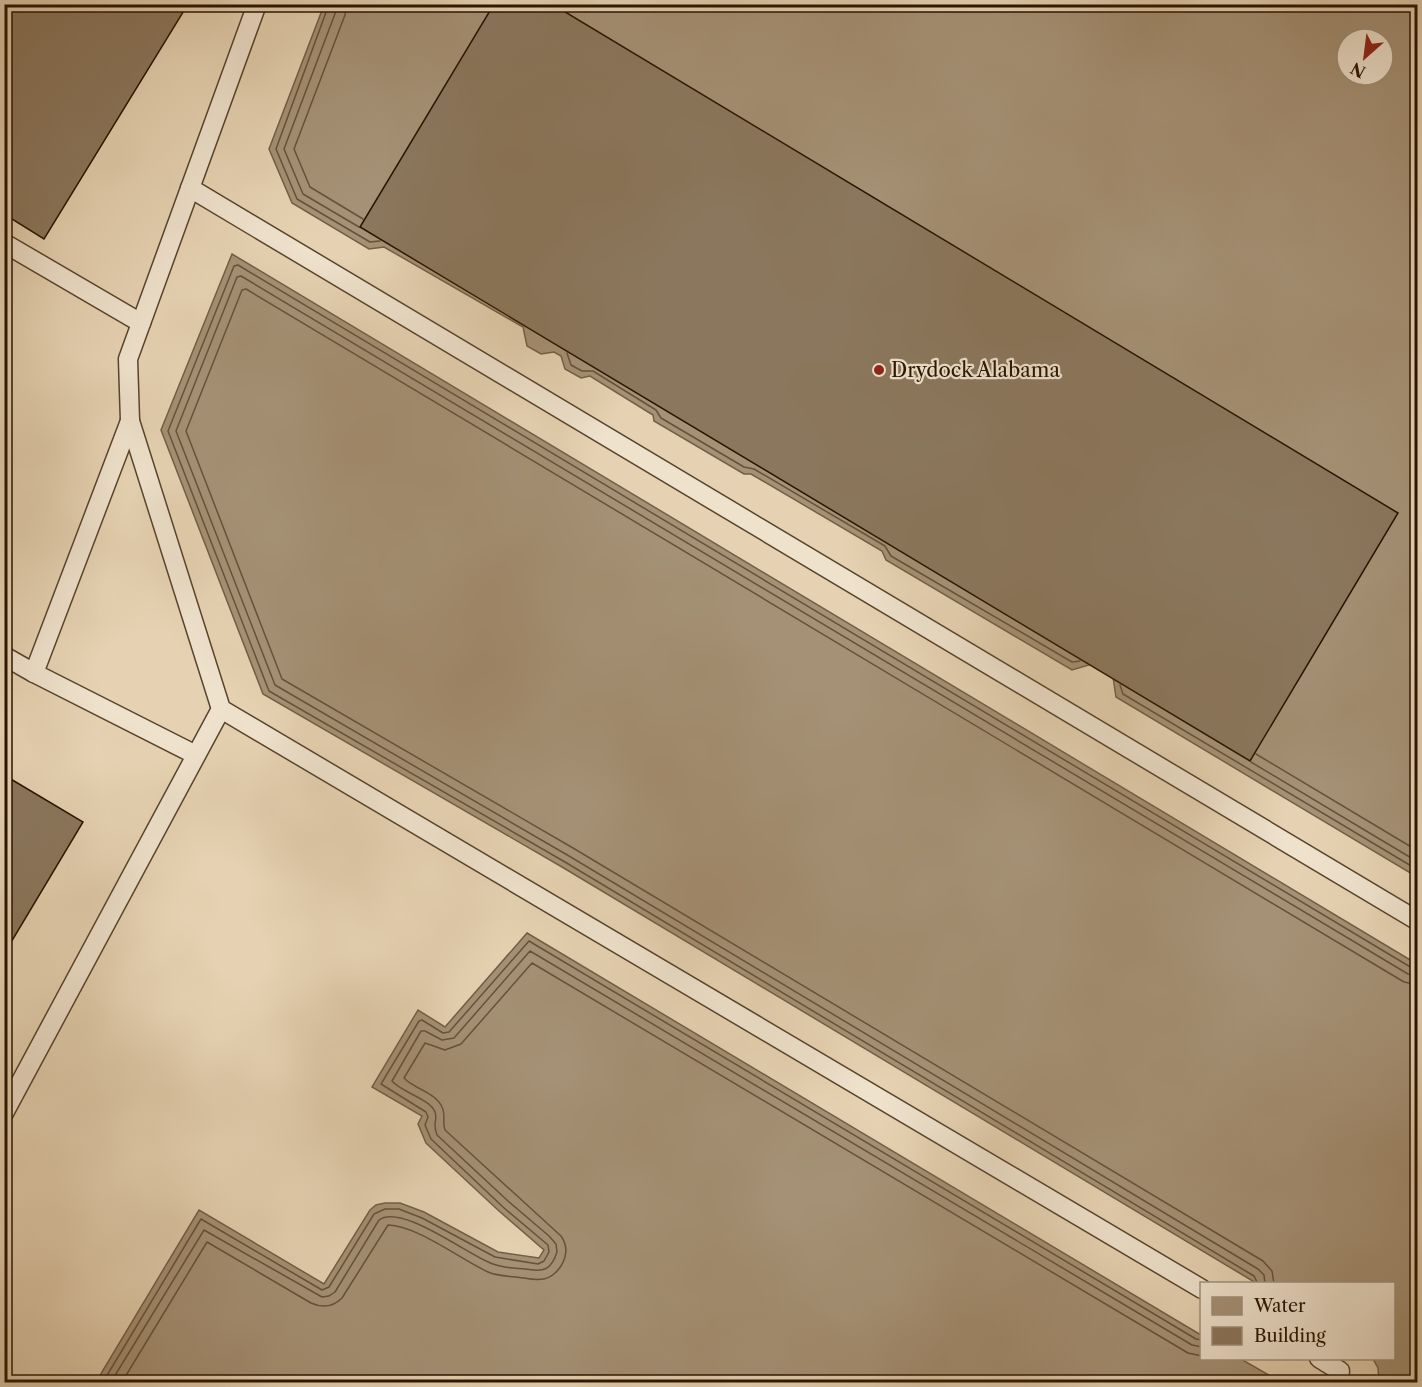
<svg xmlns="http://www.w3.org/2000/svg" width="1422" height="1387" viewBox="0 0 1422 1387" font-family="'Libre Caslon Text',serif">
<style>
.water{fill:#a59175;stroke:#735f46;stroke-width:1.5;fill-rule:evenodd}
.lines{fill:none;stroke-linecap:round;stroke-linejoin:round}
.shore{stroke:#66523a;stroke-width:1.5}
.building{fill:#8b775d;stroke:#281400;stroke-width:1.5}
.lane-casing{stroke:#58442c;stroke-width:21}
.lane{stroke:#efe2cd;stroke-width:18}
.poi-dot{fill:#8f2418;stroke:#efe2cd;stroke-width:2}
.labels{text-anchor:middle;stroke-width:4.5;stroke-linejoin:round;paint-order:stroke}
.poi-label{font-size:20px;fill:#281400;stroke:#efe2cd;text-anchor:start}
</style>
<rect width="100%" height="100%" fill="#e6d2b2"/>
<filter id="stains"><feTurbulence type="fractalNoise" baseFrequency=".00333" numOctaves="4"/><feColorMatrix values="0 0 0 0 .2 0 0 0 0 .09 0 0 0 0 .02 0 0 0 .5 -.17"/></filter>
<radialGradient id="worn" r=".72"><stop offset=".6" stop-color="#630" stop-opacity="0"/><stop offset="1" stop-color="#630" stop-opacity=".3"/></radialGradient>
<!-- water -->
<g class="water">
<path d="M 324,5 L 1417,5 L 1417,877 L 1116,697 L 1113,677 L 1092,664 L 1072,670 L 886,560 L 882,551 L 751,474 L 744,474 L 654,421 L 653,415 L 590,376 L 581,378 L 565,369 L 561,356 L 554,352 L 541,354 L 527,346 L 523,327 L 384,247 L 369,249 L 292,203 L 269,149 ZM 1347,39 L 1383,39 L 1383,75 L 1347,75 Z"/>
<polygon points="232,254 1417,964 1417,1382 1379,1382 1378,1368 1373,1359 1394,1358 1394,1284 1256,1283 562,867 263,694 161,430"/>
<polygon points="527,933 1201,1335 1202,1358 1241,1359 1281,1382 96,1382 199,1210 324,1284 370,1210 376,1205 385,1203 400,1203 424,1212 498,1252 539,1258 544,1250 499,1211 426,1143 418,1124 422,1116 372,1087 418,1010 445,1027"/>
</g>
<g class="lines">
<!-- shore -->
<g class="shore">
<polyline points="329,4 276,149 297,199 370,242 380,241"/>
<polyline points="337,4 336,11 284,149 303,194 359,227"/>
<polyline points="346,4 345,15 294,149 310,187 363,219"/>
<polyline points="567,353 571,365 582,371 593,371 656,410 661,418 744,467 754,469 885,546 891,556 1072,662 1080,661"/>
<polyline points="1120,685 1123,694 1418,870"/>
<polyline points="1256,754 1418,851"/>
<polyline points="1251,762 1418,862"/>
<polyline points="1258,1284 1254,1276 565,862 269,691 168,431 234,266 238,265 1412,968 1418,969"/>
<polyline points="1265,1284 1264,1275 1258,1269 569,856 275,685 176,431 237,277 241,276 1408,974 1418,976"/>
<polyline points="1274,1284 1272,1271 1263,1261 573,848 282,679 186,431 242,290 246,289 1404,982 1418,985"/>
<polyline points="103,1382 201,1219 322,1290 329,1287 374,1214 385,1209 399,1209 422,1218 495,1257 538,1264 544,1261 549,1252 548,1245 503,1207 431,1139 425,1125 428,1117 426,1112 381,1084 419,1021 422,1020 443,1033 449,1032 529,941 1196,1339 1202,1340"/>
<path d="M 111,1382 L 204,1230 L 322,1297 L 329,1296 L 335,1292 L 379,1220 C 402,1203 469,1256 493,1264 C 503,1268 515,1268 525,1269 C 543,1272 551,1271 557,1252 L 556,1244 L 549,1236 L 508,1201 L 437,1135 C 432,1122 438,1121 435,1112 C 430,1099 401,1092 392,1081 L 421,1031 L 425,1031 L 442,1040 L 454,1038 L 530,951 L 1192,1345 L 1202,1347"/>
<path d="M 122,1382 L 207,1242 L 311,1303 C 322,1308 333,1307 342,1298 L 388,1225 C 418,1226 460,1259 488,1272 C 499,1277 513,1276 524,1278 C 540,1281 551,1281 561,1266 C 567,1256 568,1246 561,1236 L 445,1130 C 442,1122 446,1115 442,1107 C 435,1092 414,1089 404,1078 L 425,1043 L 445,1050 L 461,1044 L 532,963 L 1188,1353 L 1202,1356"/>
</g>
</g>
<!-- building -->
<g class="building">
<polygon points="4,4 178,4 185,9 44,239 4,214"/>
<polygon points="494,4 552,4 1398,513 1250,761 360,227"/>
<polygon points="4,775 83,822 4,954"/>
</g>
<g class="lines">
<defs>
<g id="lane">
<polyline points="257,4 128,359 130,421 221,709 1202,1289"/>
<polyline points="190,188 1418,921"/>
<polyline points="4,243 141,323"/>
<polyline points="4,656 34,673 196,755"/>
<polyline points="34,673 130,421"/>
<polyline points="4,1113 221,709"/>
<polyline points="1319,1358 1340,1371"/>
</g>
</defs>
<!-- lane casing -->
<use href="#lane" class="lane-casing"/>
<!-- lane -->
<use href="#lane" class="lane"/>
</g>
<!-- markers -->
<circle class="poi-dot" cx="879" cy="370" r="6"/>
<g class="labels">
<!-- poi labels -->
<g class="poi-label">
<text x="891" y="377">Drydock Alabama</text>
</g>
</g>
<!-- margin -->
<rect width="1422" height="1387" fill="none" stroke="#e6d2b2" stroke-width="24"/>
<rect x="6" y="6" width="1410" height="1375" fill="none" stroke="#281400" stroke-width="3"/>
<rect x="12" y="12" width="1398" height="1363" fill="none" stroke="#281400" stroke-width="1.5"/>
<!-- legend -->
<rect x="1200" y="1282" width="195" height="78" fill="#efe2cd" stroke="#9f907b" stroke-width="1.5"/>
<rect x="1212" y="1297" width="30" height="18" fill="#a59175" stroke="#9f907b" stroke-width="1.5"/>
<text x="1254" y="1312" font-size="18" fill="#281400">Water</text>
<rect x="1212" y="1327" width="30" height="18" fill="#8b775d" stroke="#9f907b" stroke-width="1.5"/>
<text x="1254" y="1342" font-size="18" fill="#281400">Building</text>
<!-- north arrow -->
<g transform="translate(1365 57) rotate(208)"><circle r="28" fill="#efe2cd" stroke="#9f907b" stroke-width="1.5"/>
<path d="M0-4.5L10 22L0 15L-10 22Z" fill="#8f2418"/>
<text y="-9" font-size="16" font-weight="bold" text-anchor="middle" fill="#281400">N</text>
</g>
<rect width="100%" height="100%" filter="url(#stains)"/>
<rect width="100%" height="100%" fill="url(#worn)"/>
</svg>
